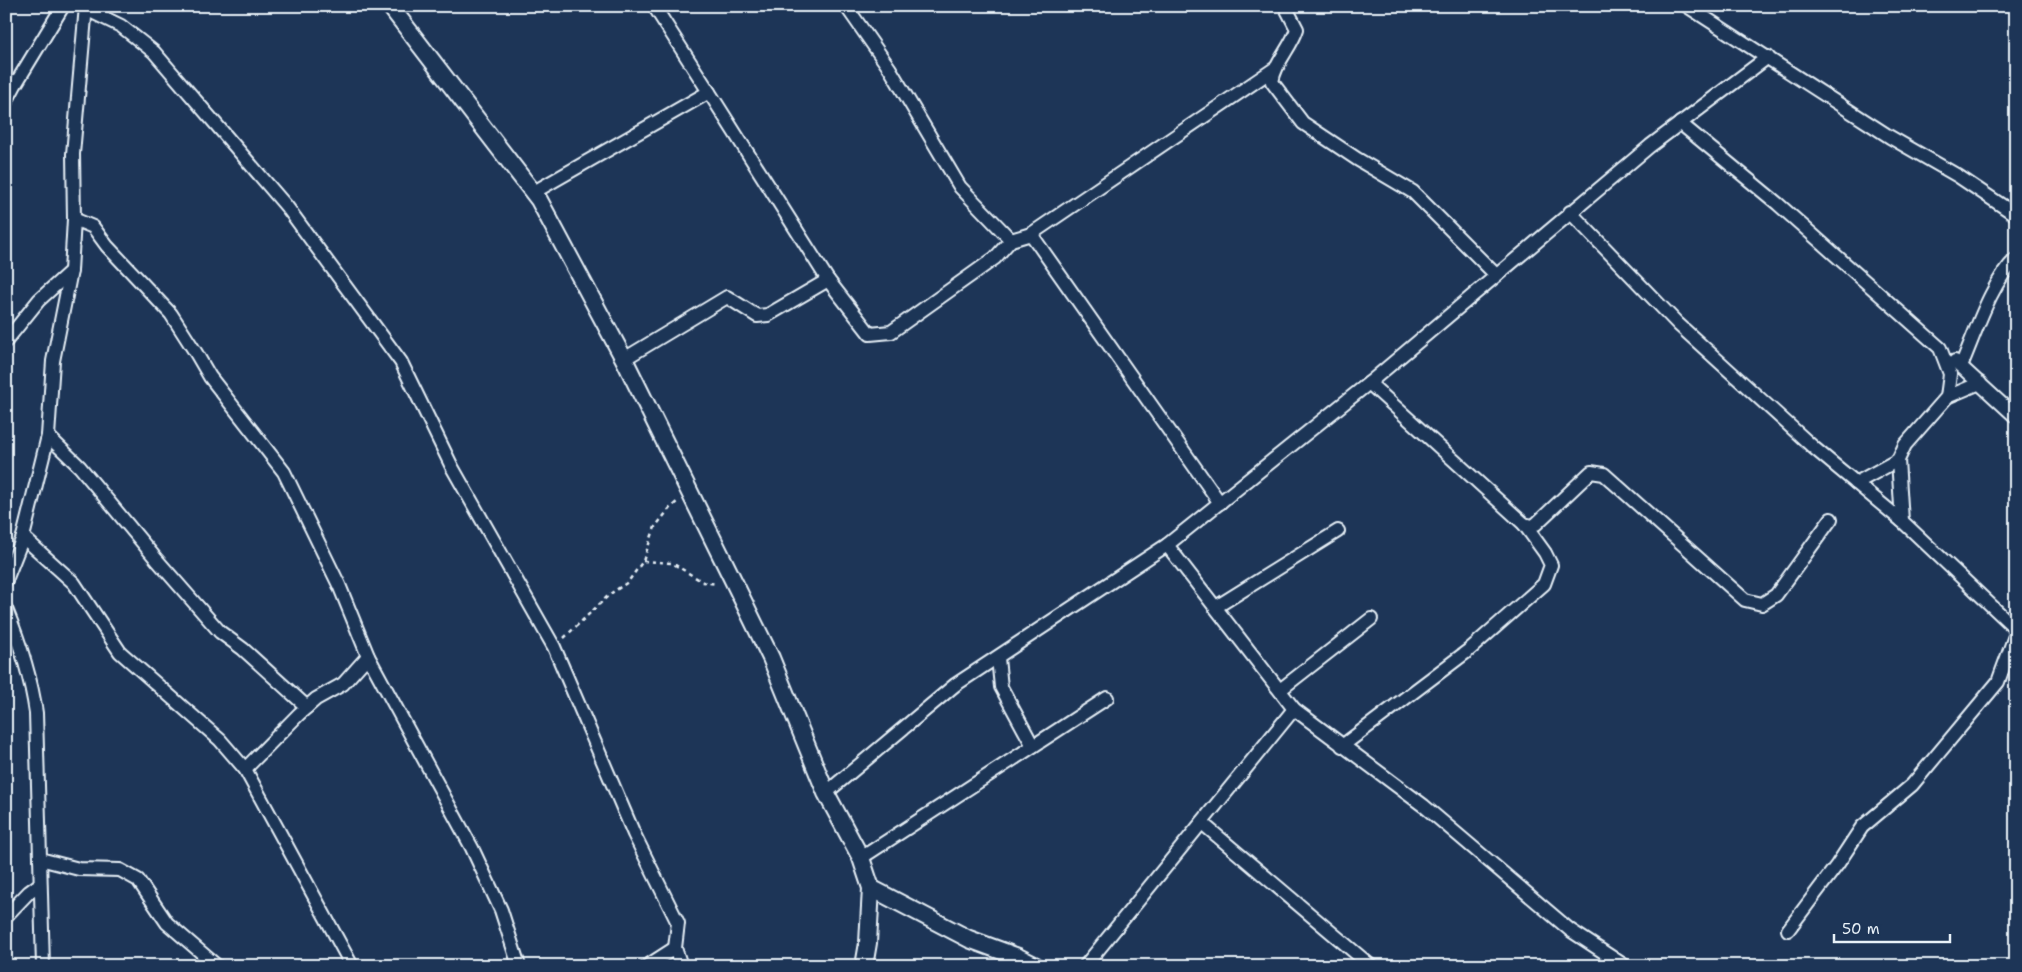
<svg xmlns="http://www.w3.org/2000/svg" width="2022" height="972" viewBox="0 0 2022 972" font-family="'Shantell Sans',sans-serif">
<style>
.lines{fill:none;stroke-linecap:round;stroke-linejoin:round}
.minor-casing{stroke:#e8f1f8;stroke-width:16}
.tertiary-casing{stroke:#e8f1f8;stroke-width:20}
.path{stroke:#e8f1f8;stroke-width:2.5;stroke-dasharray:4 4;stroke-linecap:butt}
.minor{stroke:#1d3557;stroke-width:12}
.tertiary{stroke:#1d3557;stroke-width:16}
</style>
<rect width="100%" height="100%" fill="#1d3557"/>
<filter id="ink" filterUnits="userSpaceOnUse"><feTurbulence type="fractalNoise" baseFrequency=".02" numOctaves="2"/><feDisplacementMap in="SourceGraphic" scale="10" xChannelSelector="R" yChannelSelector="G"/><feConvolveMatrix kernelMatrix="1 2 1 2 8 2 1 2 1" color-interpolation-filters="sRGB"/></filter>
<g filter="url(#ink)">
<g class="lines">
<defs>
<g id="minor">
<polyline points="846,6 890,69 960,187 1011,240"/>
<path d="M 1285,6 L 1297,29 C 1291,48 1275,62 1272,82 L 1303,123 L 1357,159 L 1413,192 L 1496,275"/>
<polyline points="1687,6 1890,137 1958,176 2016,215"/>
<polyline points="86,9 121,26 154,52 287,207 401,362 452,467 554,647 634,834 678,923 675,948 681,966"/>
<polyline points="709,92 828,280 870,334 891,332 995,258 1011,240 1031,234 1220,503"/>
<polyline points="6,102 15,85 63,6"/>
<polyline points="1680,123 1778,204 1940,348 1950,374 1947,397 1905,445 1898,460 1902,521"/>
<polyline points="534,192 709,92 654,6"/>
<polyline points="1570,212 1678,324 1814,448 1902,521 2016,629"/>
<polyline points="74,219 93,227 107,246 171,314 196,353 210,377 284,472 339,585 368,656 472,848 501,910 519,966"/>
<polyline points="1031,234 1274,69"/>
<polyline points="6,341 39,300 71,271"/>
<polyline points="624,359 727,297 757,316 768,315 828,280"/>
<polyline points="1955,361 2016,417"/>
<path d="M 1961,366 C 1975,334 1991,282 2016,259"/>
<polyline points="1369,383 1524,524 1531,526 1536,524 1591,472 1604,474 1745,600 1762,604 1776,595 1831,519"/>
<polyline points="1947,397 1980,383"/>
<polyline points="48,436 80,467 157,560 220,632 243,649 307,707"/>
<polyline points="1856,483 1898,460"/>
<polyline points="23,537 74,583 120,652 220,740 245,769 352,966"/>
<polyline points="1167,545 1294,709 1424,806 1570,930 1625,966"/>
<polyline points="6,580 23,537 48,436 53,361 71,271 74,219 73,154 86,6"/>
<polyline points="1216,607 1338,531"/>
<path d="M 6,609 C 20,643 31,677 36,713 L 43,966"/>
<polyline points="998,658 1001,687 1033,746"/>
<polyline points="1280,690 1371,619"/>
<polyline points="1342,746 1469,650 1544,584 1551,565 1545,553 1524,524"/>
<polyline points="245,769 299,714 316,699 343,684 368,656"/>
<polyline points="826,793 955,685 1167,545 1369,383 1650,146 1768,57"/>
<polyline points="1202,823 1371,966"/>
<polyline points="861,858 1107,698"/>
<polyline points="40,859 79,869 120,870 138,880 167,923 217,966"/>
<polyline points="6,916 29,892 40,884"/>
<polyline points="1788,930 1837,865 1862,827 1912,785 1998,682 2016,633"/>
<polyline points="647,966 675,948"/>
<polyline points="1085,966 1294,709"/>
</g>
<g id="tertiary">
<polyline points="390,6 539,200 624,359 731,576 771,658 826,793 861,858 871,888 868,943 864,966"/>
<polyline points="871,888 969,939 1018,957 1036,966"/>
</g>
</defs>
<!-- minor casing -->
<use href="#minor" class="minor-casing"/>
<!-- tertiary casing -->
<use href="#tertiary" class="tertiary-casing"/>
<!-- path -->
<g class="path">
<polyline points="643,561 672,563 703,582 717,584"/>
<polyline points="564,638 610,594 628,582 643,561 655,527 670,508 678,501"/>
</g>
<!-- minor -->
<use href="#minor" class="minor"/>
<!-- tertiary -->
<use href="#tertiary" class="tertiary"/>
</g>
</g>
<!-- margin -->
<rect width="2022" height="972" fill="none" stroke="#1d3557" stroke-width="25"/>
<rect x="12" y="12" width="1997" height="947" fill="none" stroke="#e8f1f8" stroke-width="2" filter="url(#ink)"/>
<!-- scale -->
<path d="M1834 934v8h116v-8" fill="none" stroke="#e8f1f8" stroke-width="2.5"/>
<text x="1842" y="934" font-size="15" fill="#e8f1f8" stroke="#1d3557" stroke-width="4" paint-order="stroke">50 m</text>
</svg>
